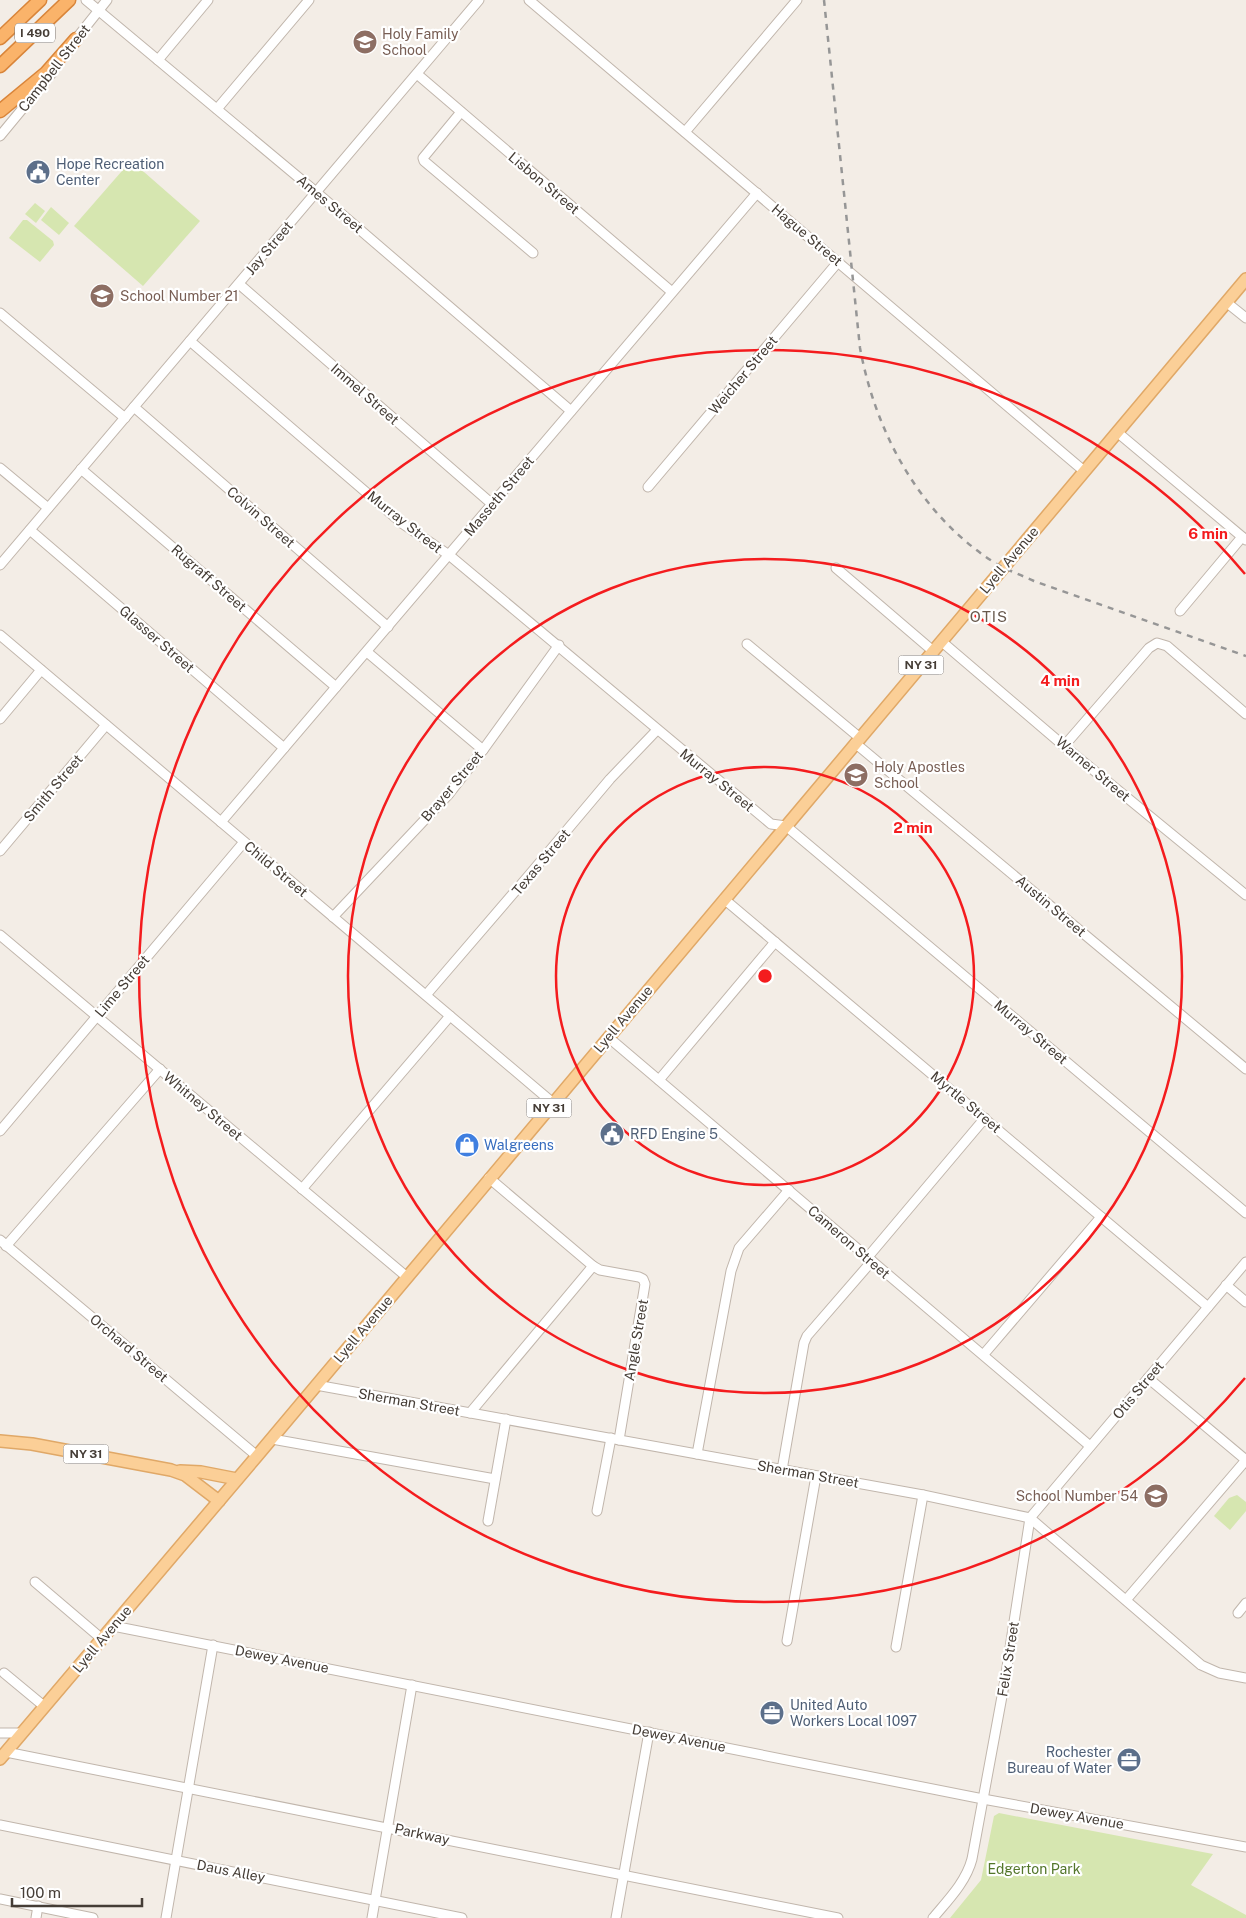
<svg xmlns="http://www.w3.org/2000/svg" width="1246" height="1918" viewBox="0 0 1246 1918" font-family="'Public Sans',sans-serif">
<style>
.green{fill:#d6e6b0}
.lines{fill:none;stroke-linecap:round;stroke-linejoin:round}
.minor-casing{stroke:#c1b6ac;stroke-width:11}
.major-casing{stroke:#e0a867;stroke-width:14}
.highway-casing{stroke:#d9853a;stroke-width:15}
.minor{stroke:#fff;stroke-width:9}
.major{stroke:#fbcf97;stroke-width:11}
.highway{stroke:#fab36a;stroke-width:12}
.rail{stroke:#969696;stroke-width:2.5;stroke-dasharray:6 6;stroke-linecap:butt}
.ring{fill:none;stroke:#f41c1e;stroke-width:2.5}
.labels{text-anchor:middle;stroke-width:4.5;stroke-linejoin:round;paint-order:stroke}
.shield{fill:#fff;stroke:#7d7772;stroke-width:1}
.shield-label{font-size:12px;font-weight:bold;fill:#453d36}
.education-label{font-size:14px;fill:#785e54;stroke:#fff;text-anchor:start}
.street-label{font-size:14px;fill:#453d36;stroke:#fff}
.service-label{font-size:14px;fill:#4e5e75;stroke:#fff;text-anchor:start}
.shop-label{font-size:14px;fill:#366cbe;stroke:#fff;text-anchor:start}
.park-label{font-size:14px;fill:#53762b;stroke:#fff}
.neighbourhood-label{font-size:15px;letter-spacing:1px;fill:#68594d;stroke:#fff}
.centre{fill:#f41c1e;stroke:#fff;stroke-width:2.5}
.ring-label{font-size:15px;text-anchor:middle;font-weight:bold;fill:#f41c1e;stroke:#fff;stroke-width:4.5;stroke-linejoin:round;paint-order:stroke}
</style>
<rect width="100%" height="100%" fill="#f3ede6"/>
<!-- green -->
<g class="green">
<polygon points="128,164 136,165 200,221 143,286 74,226"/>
<polygon points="35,203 45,211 36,223 25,214"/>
<polygon points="51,207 69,223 59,235 41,220"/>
<polygon points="23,220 27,220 53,241 54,245 40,262 9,238"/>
<polygon points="1237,1495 1246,1502 1246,1511 1230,1530 1214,1516 1229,1498"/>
<polygon points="999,1813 1213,1854 1191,1885 1246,1915 1246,1918 950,1918 981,1880 994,1816"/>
</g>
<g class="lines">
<defs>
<g id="minor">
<polyline points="86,0 316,192 571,411"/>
<polyline points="529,0 1084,471"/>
<polyline points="72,44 107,0"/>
<polyline points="158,60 208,0"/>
<polyline points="417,74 672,292"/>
<polyline points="217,109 309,0"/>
<polyline points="461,112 423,158 424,161 533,253"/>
<polyline points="685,132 797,0"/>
<polyline points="0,136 52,73"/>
<polyline points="239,284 492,504"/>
<polyline points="1226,302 1246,318"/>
<polyline points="0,313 125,418"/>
<polyline points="190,341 403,524 449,555 771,824 786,826 1246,1213"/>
<polyline points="134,407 388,627"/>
<polyline points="1117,432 1246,540"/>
<polyline points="0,468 48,508"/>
<polyline points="81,469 336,687"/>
<polyline points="648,487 838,262"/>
<polyline points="30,530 284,748"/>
<polyline points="0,565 479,0"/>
<polyline points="836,568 933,651"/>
<polyline points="1180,611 1242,537"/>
<polyline points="0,635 553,1103"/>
<polyline points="941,641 1064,746 1246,895"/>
<polyline points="747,644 860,738"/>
<polyline points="367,652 483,750"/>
<polyline points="0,719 41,670"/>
<polyline points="855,743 1246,1069"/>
<polyline points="1064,746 1149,648 1157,643 1167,646 1246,714"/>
<polyline points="221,822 757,193"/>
<polyline points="0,851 106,725"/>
<polyline points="724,899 1208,1307"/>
<polyline points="333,917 449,794 483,750 559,645"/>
<polyline points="0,935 407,1277"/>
<polyline points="426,995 530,874 610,779 657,730"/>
<polyline points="608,1037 1090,1446"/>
<polyline points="659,1080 775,942"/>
<polyline points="0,1131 244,842"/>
<polyline points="489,1178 593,1266 600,1270 639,1277 643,1279 645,1284 619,1440"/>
<polyline points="302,1189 450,1016"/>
<polyline points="0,1240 257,1456"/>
<polyline points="6,1246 160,1069"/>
<polyline points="867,1258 985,1118"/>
<polyline points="1226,1285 1246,1302"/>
<polyline points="984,1354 1101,1217"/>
<polyline points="1148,1378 1246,1460"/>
<polyline points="316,1385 923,1495 1030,1518 1201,1665 1219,1673 1246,1678"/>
<polyline points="470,1413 593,1266"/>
<polyline points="272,1439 495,1479"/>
<polyline points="697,1454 731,1271 739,1248 789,1190"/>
<polyline points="782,1470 804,1343 807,1336 872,1261"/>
<polyline points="597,1511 611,1438"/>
<polyline points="488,1521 506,1419"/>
<polyline points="35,1582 102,1639"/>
<polyline points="1126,1600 1246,1460"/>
<polyline points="1238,1613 1246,1603"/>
<polyline points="113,1626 983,1799 1246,1847"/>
<polyline points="787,1641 816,1476"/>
<polyline points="896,1647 923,1495"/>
<polyline points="4,1673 45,1707"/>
<polyline points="0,1733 22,1733"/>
<polyline points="6,1752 838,1918"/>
<polyline points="0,1825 462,1918"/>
<polyline points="0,1899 93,1918"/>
<polyline points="36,1918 38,1906"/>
<polyline points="166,1918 213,1645"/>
<polyline points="372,1918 412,1685"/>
<polyline points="616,1918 649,1732"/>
<path d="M 933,1918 C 948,1900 966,1882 972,1859 L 1005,1680 L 1030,1518 L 1246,1262"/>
</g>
<g id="major">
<polyline points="0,1441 32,1444 171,1470 185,1475 219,1501"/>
<polyline points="180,1471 201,1472 237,1479"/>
<polyline points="0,1759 257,1456 1246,279"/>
</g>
<g id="highway">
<polyline points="0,38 40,0"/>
<polyline points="0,66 69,0"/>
<polyline points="0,111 46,73 76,39"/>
</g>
</defs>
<!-- minor casing -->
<use href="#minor" class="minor-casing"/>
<!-- major casing -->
<use href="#major" class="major-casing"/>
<!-- highway casing -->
<use href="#highway" class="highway-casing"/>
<!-- minor -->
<use href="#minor" class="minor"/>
<!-- major -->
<use href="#major" class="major"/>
<!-- highway -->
<use href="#highway" class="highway"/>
<!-- rail -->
<path class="rail" d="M 824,0 L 860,348 C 876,434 920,515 995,563 C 1007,570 1021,575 1034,581 L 1246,656"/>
</g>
<!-- distance rings -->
<g class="ring">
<circle cx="765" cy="976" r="209"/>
<circle cx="765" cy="976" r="417"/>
<path d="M1245 1378A626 626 0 1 1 1245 574"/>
</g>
<!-- icons -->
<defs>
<symbol id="school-disc" viewBox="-11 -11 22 22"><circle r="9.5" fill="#8d6e63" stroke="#fff"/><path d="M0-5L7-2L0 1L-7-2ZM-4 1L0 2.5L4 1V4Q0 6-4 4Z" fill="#fff"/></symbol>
<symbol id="civic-disc" viewBox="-11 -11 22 22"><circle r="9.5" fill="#5c6f8a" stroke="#fff"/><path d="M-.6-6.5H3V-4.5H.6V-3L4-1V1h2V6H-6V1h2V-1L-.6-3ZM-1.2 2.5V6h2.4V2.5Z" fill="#fff"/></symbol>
<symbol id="shop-disc" viewBox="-11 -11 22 22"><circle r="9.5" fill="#3f7fe0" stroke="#fff"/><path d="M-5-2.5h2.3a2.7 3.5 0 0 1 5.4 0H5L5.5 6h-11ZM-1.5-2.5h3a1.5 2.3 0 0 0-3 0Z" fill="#fff"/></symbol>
<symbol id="office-disc" viewBox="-11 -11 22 22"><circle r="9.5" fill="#5c6f8a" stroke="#fff"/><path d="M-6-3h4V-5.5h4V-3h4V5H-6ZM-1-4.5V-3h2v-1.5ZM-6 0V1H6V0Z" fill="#fff"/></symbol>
</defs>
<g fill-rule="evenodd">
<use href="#school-disc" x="351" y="28" width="28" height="28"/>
<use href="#civic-disc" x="24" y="158" width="28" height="28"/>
<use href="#school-disc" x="88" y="282" width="28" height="28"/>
<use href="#school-disc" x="842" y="761" width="28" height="28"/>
<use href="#civic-disc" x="598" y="1120" width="28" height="28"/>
<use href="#shop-disc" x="453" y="1131" width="28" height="28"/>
<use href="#school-disc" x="1142" y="1482" width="28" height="28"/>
<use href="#office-disc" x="758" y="1699" width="28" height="28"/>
<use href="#office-disc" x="1115" y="1746" width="28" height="28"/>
</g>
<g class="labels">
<!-- shield labels -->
<g class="shield">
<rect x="15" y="23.5" width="40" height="19" rx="4"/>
<rect x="898.5" y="655.5" width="45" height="19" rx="4"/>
<rect x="526.5" y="1098.5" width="45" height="19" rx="4"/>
<rect x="63.5" y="1444.5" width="45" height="19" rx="4"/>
</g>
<g class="shield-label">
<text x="35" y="37">I 490</text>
<text x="921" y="669">NY 31</text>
<text x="549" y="1112">NY 31</text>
<text x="86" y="1458">NY 31</text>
</g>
<!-- education labels -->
<g class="education-label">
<text x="382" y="39">Holy Family<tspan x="382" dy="16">School</tspan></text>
<text x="120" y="301">School Number 21</text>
<text x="874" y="772">Holy Apostles<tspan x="874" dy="16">School</tspan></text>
<text x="1138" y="1501" text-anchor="end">School Number 54</text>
</g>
<!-- street labels -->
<g class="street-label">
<text transform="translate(54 68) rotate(-52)" y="5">Campbell Street</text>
<text transform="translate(544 183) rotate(40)" y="5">Lisbon Street</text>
<text transform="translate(330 204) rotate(40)" y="5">Ames Street</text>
<text transform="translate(807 235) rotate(40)" y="5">Hague Street</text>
<text transform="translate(269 248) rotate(-50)" y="5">Jay Street</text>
<text transform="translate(743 375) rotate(-50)" y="5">Weicher Street</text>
<text transform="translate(365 394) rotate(41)" y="5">Immel Street</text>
<text transform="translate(499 496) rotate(-50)" y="5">Masseth Street</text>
<text transform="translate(261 517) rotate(41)" y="5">Colvin Street</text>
<text transform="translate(405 522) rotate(38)" y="5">Murray Street</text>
<text transform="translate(1009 560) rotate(-50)" y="5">Lyell Avenue</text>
<text transform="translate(209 578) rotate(41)" y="5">Rugraff Street</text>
<text transform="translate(157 639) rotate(41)" y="5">Glasser Street</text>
<text transform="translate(1093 769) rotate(40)" y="5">Warner Street</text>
<text transform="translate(717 780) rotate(39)" y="5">Murray Street</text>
<text transform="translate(452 786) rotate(-50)" y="5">Brayer Street</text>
<text transform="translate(53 788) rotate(-50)" y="5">Smith Street</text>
<text transform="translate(541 862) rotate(-50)" y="5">Texas Street</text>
<text transform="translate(276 869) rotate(40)" y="5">Child Street</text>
<text transform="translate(1051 906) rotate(40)" y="5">Austin Street</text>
<text transform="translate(122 986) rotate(-50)" y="5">Lime Street</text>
<text transform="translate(623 1019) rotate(-50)" y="5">Lyell Avenue</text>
<text transform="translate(1031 1032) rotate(40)" y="5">Murray Street</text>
<text transform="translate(966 1102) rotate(40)" y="5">Myrtle Street</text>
<text transform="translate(203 1106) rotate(40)" y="5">Whitney Street</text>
<text transform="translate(849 1242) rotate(41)" y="5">Cameron Street</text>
<text transform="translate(363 1329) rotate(-50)" y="5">Lyell Avenue</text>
<text transform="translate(636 1340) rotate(-80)" y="5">Angle Street</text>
<text transform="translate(129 1348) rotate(40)" y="5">Orchard Street</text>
<text transform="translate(1138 1390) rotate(-50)" y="5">Otis Street</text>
<text transform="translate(409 1402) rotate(10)" y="5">Sherman Street</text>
<text transform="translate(808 1474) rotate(10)" y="5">Sherman Street</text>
<text transform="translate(102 1639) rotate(-50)" y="5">Lyell Avenue</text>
<text transform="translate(282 1659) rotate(11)" y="5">Dewey Avenue</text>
<text transform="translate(1008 1659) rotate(-81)" y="5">Felix Street</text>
<text transform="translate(679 1738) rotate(11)" y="5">Dewey Avenue</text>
<text transform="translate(1077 1816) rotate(10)" y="5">Dewey Avenue</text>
<text transform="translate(422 1834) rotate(12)" y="5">Parkway</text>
<text transform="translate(231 1871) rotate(11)" y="5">Daus Alley</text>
</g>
<!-- service labels -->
<g class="service-label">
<text x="56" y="169">Hope Recreation<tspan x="56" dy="16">Center</tspan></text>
<text x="630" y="1139">RFD Engine 5</text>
<text x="790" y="1710">United Auto<tspan x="790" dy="16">Workers Local 1097</tspan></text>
<text x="1112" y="1757" text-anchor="end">Rochester<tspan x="1112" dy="16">Bureau of Water</tspan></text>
</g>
<!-- shop labels -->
<g class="shop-label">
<text x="484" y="1150">Walgreens</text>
</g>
<!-- park labels -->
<g class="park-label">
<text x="1034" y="1874">Edgerton Park</text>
</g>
<!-- neighbourhood labels -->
<g class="neighbourhood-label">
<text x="989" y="622">OTIS</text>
</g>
</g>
<circle cx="765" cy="976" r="8" class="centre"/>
<g class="ring-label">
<text x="1208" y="539">6 min</text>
<text x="1060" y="686">4 min</text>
<text x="913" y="833">2 min</text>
</g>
<!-- scale -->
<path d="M12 1898v8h130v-8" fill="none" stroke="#453d36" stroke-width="2.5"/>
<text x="20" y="1898" font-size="15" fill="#453d36" stroke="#ffffff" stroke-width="4" paint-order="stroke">100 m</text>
</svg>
